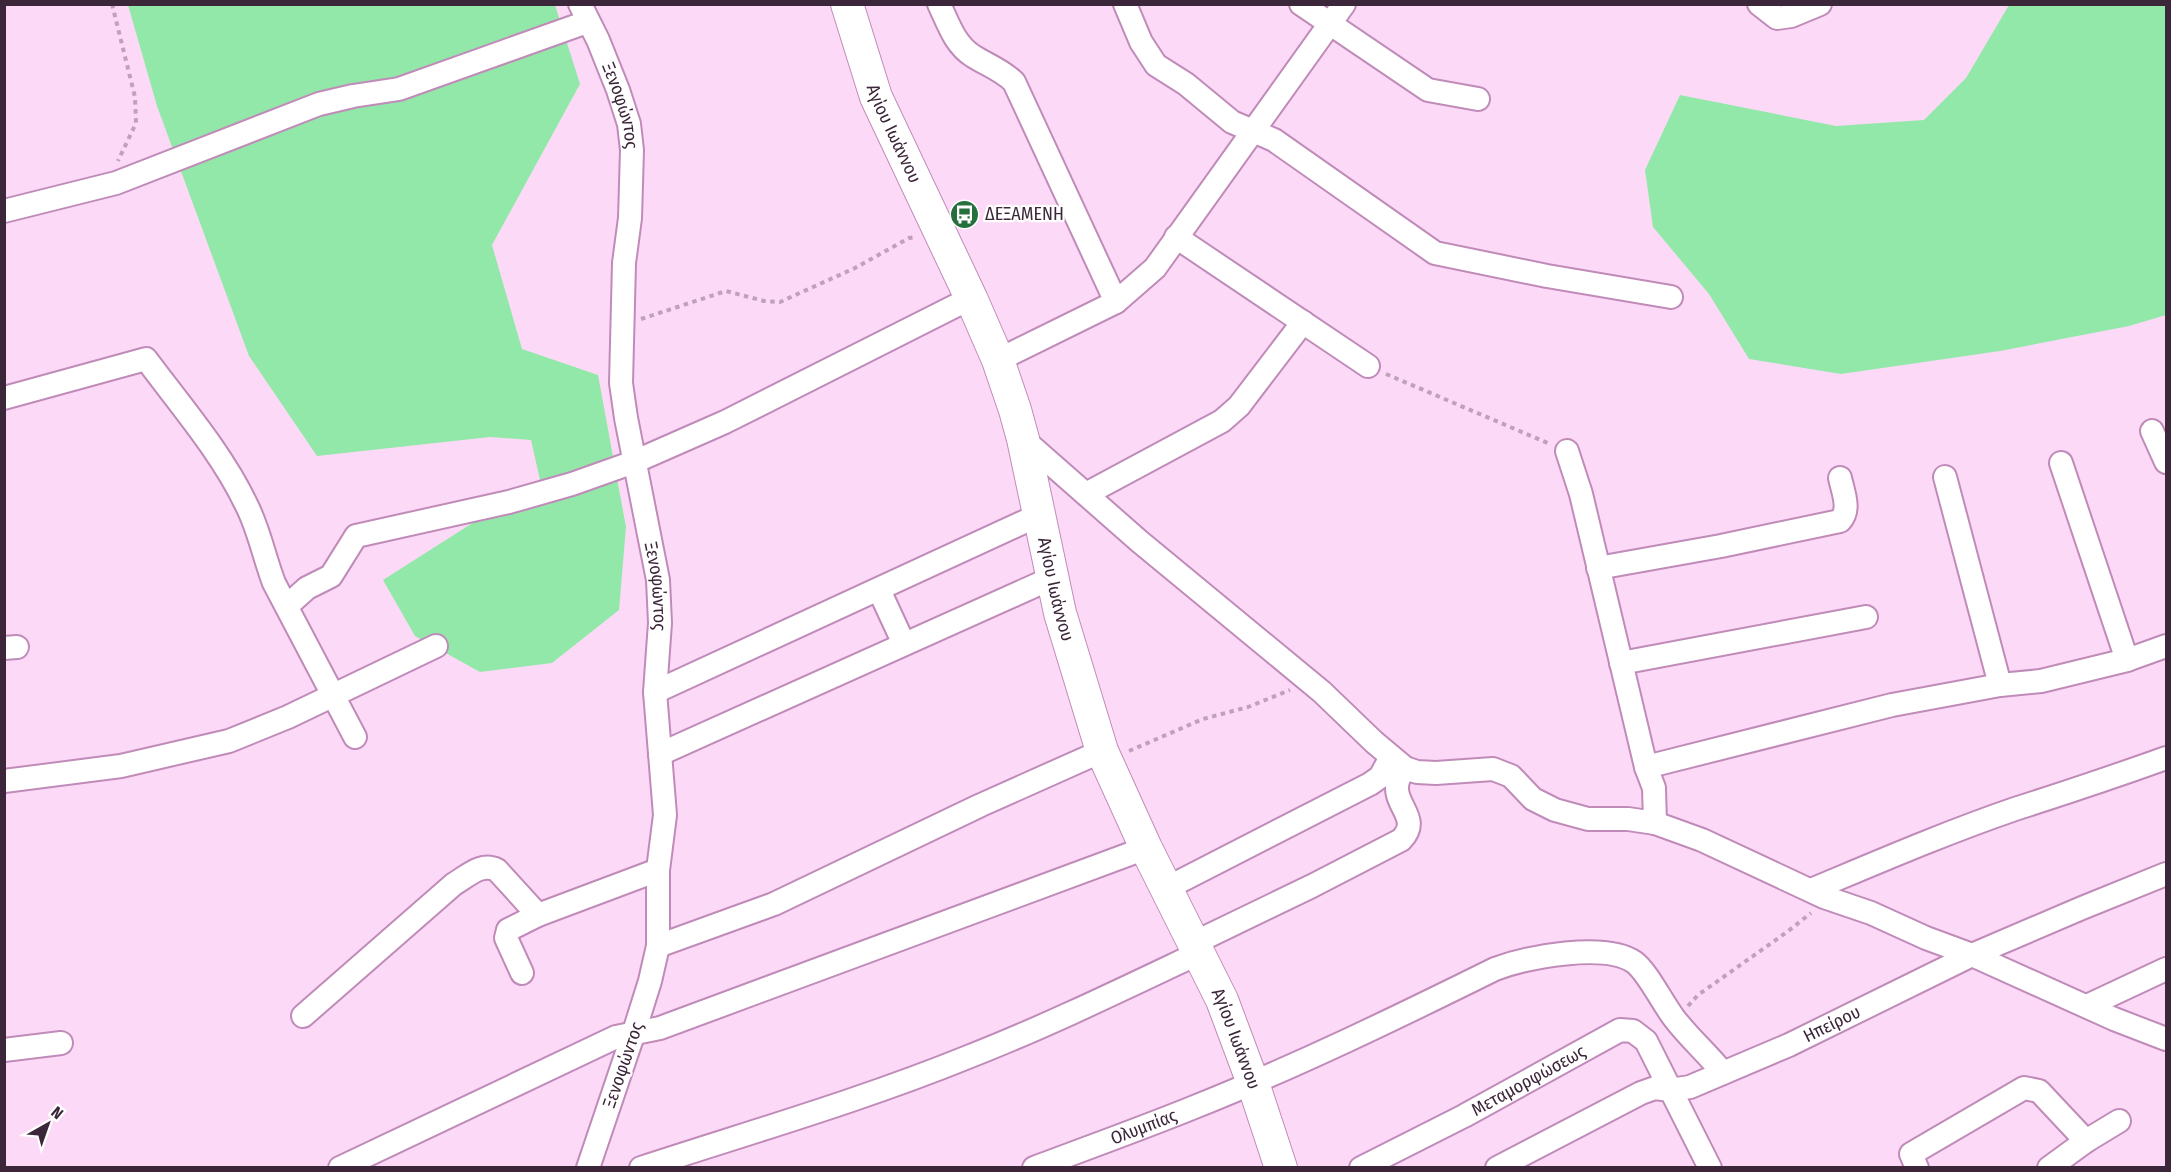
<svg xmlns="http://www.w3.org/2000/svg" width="2171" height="1172" viewBox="0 0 2171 1172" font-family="'Fira Sans Condensed',sans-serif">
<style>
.green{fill:#92e8a8}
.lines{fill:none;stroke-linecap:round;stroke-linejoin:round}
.street-casing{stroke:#c08bb9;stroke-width:26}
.secondary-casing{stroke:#c08bb9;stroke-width:34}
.path{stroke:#bfa1bb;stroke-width:4;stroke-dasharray:4.5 4.5;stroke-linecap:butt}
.street{stroke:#fff;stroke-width:22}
.secondary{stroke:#fff;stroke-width:32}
.labels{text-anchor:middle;stroke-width:4.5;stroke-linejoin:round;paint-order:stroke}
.street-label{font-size:18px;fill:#3c273a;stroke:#fff}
.poi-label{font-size:18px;fill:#3c273a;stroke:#fff;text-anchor:start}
</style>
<rect width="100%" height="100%" fill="#fcdaf7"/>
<!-- green -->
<g class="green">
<polygon points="128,5 555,5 580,84 492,245 522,349 598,375 626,527 619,610 552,663 480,672 415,636 383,580 540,480 531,440 490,437 317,456 249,356 157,106"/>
<polygon points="2009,5 2166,5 2166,315 2129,326 2000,351 1841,374 1749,359 1709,294 1653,227 1645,170 1680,95 1836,126 1924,120 1966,78"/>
</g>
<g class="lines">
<defs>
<g id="street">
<path id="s1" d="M 580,4 L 598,40 L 618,90 L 629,124 L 632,150 L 630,218 L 624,263 L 621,383 L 626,418 L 658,580 L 660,623 L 655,692 L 665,815 L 658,870 L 658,946 L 650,981 L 634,1032 L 588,1168"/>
<path d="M 939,4 C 948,23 955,45 973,56 C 987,65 1002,70 1014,82 L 1116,302"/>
<polyline points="1125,4 1141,42 1156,65 1186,84 1232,122 1274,140 1435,253 1547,276 1671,297"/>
<polyline points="1301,4 1428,90 1478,99"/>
<polyline points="1759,4 1777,18 1791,16 1820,4"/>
<polyline points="4,211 116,183 319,104 353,96 399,89 587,22"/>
<polyline points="1176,237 1368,366"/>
<polyline points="998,360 1116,302 1155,268 1344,4"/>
<path d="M 4,398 L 146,359 C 181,406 221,452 246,504 C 259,529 264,557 274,583 L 355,737"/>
<polyline points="2152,431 2166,462"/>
<polyline points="1023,439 1139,541 1322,692 1374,742 1405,768 1417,772 1436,773 1493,769 1511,776 1533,799 1555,810 1588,819 1628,819 1655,823 1702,840 1824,897 1871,913 1926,938 1972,955 2114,1019 2166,1039"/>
<polyline points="1567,451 1581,494 1646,767 1654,788 1655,823"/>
<polyline points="2061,463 2127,660"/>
<polyline points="1945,477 2000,685"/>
<polyline points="1086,494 1222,421 1239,406 1303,322"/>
<path d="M 1598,568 L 1721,546 L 1840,521 C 1851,510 1843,492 1840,478"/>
<polyline points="879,590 904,644"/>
<polyline points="288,605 307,588 331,576 356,536 509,502 572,484 634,462 725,422 971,298"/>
<polyline points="4,648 17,647"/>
<polyline points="1621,663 1866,617"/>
<polyline points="655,692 1039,515"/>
<polyline points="660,754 1052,578"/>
<polyline points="1646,767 1892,705 2000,685 2041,681 2127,660 2166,646"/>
<polyline points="4,781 121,766 229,741 288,717 436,646"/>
<polyline points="1167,888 1370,784 1380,777 1391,757"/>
<path d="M 1811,890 C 1878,862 1945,833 2015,809 C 2065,793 2116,776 2166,758"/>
<path d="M 1194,943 L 1312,886 L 1401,840 C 1423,818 1391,805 1398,781 C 1399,777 1403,772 1405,768"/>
<polyline points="658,946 774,904 981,805 1102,751"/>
<polyline points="522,973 506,938 508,930 538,915 658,870"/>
<polyline points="2087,1006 2166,969"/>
<path d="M 303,1016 L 454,884 C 468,876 481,862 497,870 L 538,915"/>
<polyline points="4,1050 61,1043"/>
<polyline points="340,1168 616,1037 660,1028 1146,848"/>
<path d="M 641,1168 C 751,1132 862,1100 968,1057 C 1047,1026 1123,989 1199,953"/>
<path id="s2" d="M 1034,1168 C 1087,1148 1140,1129 1192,1108 C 1295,1067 1396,1018 1495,969 C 1527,957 1605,942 1634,962 C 1647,971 1663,1004 1674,1018 C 1689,1038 1708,1054 1723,1073"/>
<path id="s3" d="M 1361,1168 L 1464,1116 L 1620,1030 L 1633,1031 L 1646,1041 L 1710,1168"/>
<path id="s4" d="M 1497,1168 L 1641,1093 L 1655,1088 L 1670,1090 L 1690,1087 L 1789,1045 L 1972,955 L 2082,908 L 2166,874"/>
<polyline points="1917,1168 1911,1154 2024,1088 2039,1091 2086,1141"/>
<polyline points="2049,1168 2086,1141 2119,1121"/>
</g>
<g id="secondary">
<path id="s5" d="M 847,4 L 876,97 L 971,298 L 998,360 L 1015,410 L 1023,439 L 1060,613 L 1102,751 L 1146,848 L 1222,1000 L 1253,1083 L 1281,1168"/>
</g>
</defs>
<!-- street casing -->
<use href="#street" class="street-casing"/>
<!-- secondary casing -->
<use href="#secondary" class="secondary-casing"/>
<!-- path -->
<g class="path">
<polyline points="112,4 135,97 136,123 118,161"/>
<polyline points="641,319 726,291 764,301 780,302 855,268 909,238 915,237"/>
<polyline points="1386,374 1550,444"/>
<polyline points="1129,751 1203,719 1248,707 1290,690"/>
<polyline points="1688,1006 1698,995 1787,932 1811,913"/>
</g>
<!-- street -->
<use href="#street" class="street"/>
<!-- secondary -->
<use href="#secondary" class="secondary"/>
</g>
<!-- icons -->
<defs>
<symbol id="bus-disc" viewBox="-11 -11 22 22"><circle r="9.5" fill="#26703e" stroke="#fff"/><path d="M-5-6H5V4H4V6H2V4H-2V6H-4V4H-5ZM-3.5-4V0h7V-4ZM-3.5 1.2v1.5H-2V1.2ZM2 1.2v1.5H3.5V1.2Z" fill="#fff"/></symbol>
</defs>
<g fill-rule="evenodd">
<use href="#bus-disc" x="948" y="198" width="33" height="33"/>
</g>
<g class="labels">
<!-- street labels -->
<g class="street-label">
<text dy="6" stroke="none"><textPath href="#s1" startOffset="110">Ξενοφώντος</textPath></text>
<text dy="6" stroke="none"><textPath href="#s5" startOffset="138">Αγίου Ιωάννου</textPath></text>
<text dy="6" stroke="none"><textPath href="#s1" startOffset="596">Ξενοφώντος</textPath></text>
<text dy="6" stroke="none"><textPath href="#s5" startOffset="624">Αγίου Ιωάννου</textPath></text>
<text dy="6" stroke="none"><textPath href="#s4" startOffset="368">Ηπείρου</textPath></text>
<text dy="6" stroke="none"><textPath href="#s5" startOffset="1110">Αγίου Ιωάννου</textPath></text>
<text transform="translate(623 1065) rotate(-71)" y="6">Ξενοφώντος</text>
<text dy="6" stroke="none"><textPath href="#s3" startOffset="189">Μεταμορφώσεως</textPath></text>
<text dy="6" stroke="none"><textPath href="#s2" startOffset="117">Ολυμπίας</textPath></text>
</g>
<!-- poi labels -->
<g class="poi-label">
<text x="985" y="220">ΔΕΞΑΜΕΝΗ</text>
</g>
</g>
<!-- border -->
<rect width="2171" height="1172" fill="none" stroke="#3c273a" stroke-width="12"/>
<!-- north arrow -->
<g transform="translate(48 1124) rotate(40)" stroke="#ffffff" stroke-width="4.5" paint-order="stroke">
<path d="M0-4.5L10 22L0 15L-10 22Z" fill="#3c273a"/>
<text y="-9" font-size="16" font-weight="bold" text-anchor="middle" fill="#3c273a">N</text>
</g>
</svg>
